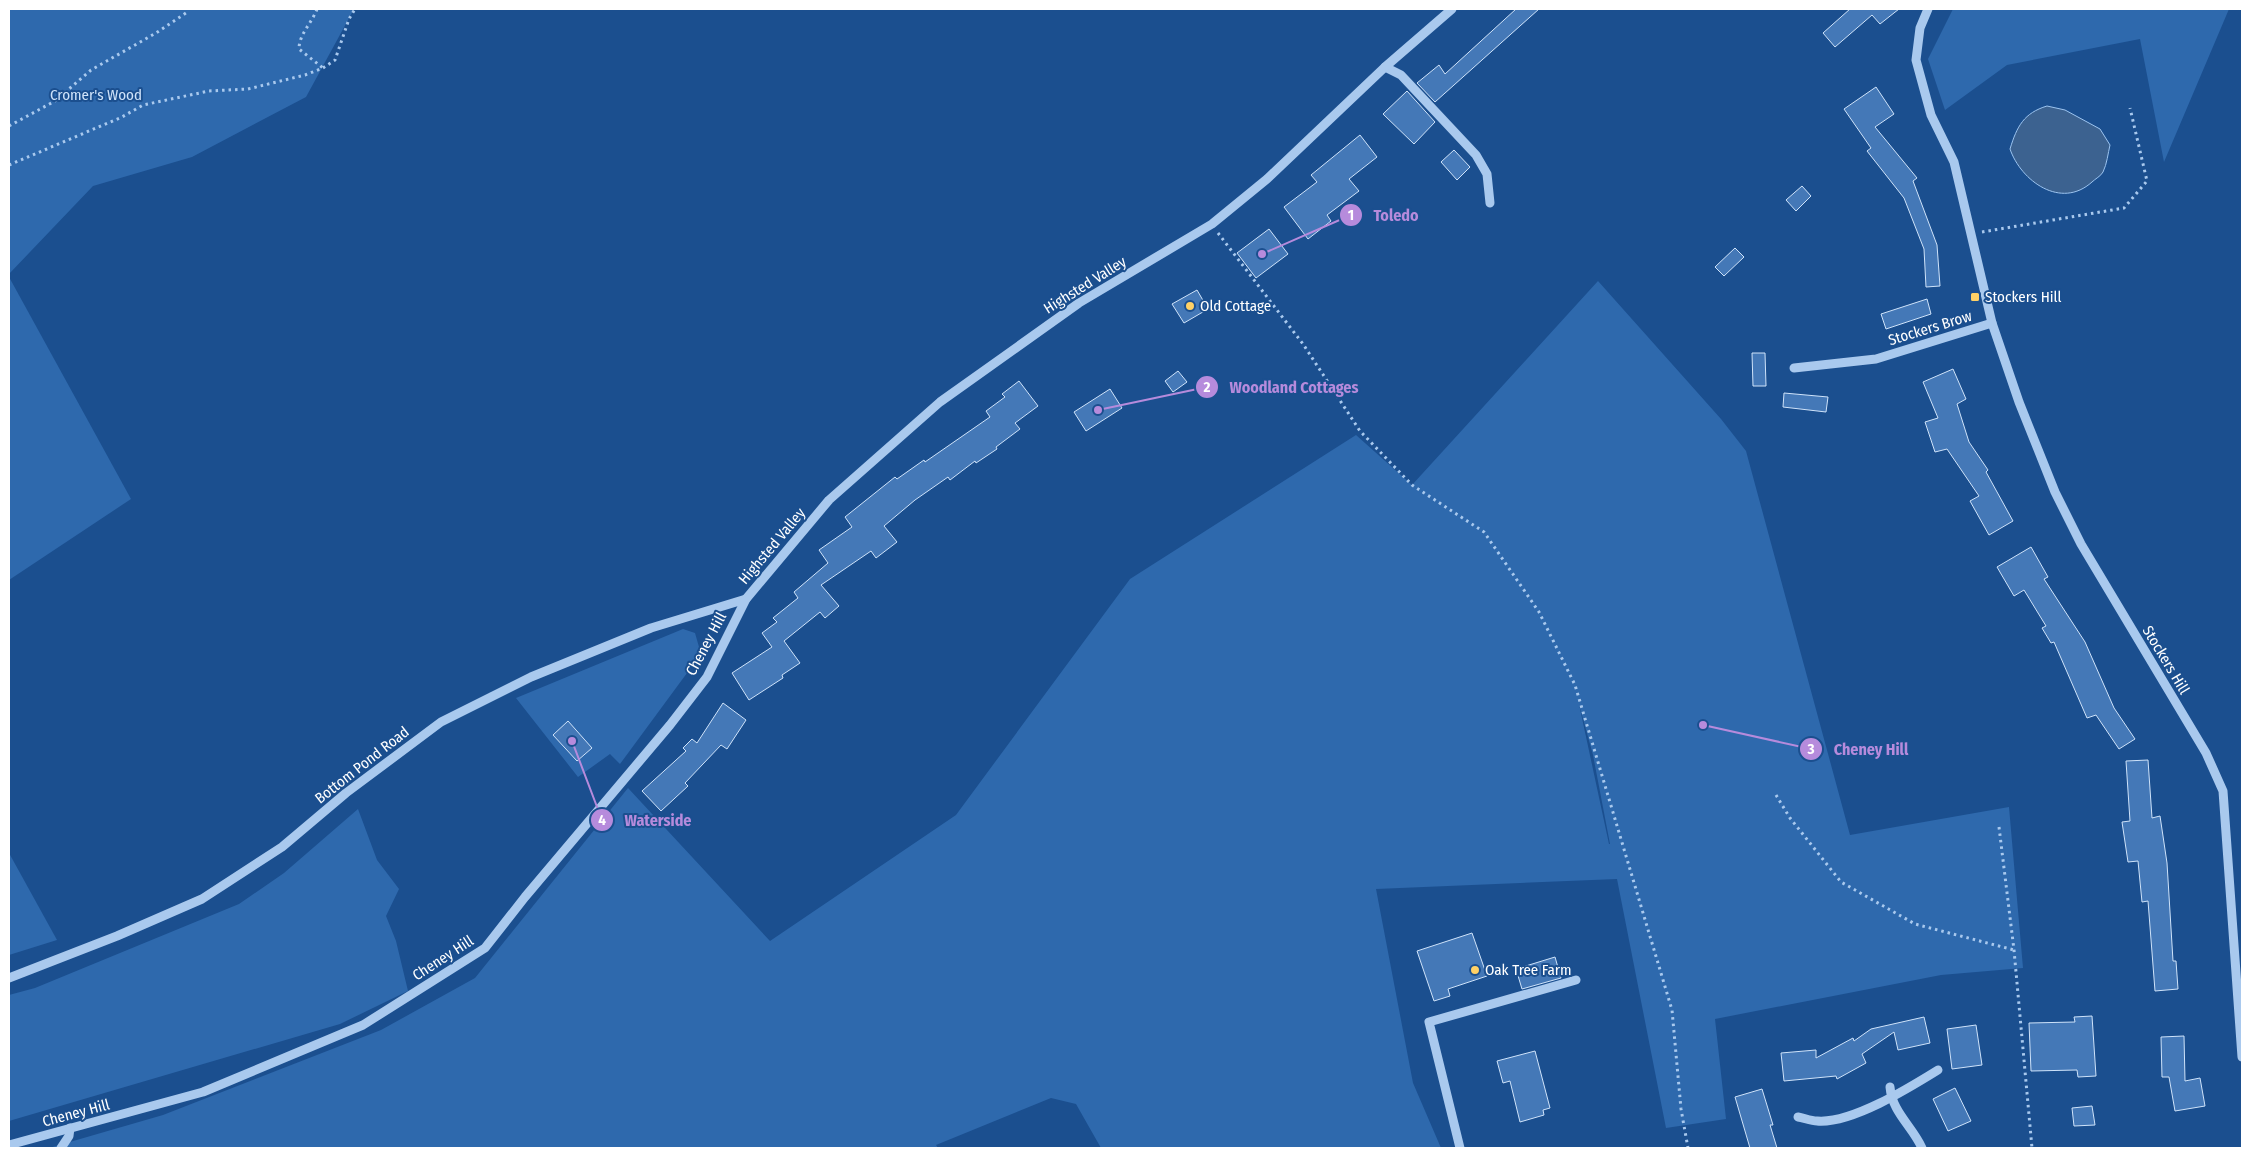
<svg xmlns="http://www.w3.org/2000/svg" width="2251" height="1157" viewBox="0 0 2251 1157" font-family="'Fira Sans Condensed',sans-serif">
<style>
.green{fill:#2e69ad;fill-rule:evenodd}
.water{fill:#3c6290;stroke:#9cc4f0}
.building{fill:#4478b7;stroke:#cfe3fa}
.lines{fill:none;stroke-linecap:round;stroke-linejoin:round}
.path{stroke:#a9c9ee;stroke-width:3;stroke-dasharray:2.5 4;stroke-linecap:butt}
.minor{stroke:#a9c9ee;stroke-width:9}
.poi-dot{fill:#ffd166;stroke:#1b4f8f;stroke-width:2}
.labels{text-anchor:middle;stroke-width:4;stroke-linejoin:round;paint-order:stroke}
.park-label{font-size:15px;fill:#cfe3fa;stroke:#1b4f8f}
.street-label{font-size:15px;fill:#fff;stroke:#1b4f8f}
.poi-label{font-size:15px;fill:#fff;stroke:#1b4f8f;text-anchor:start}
.leader{fill:none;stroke:#b68bdc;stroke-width:2}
.callout-dot{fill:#b68bdc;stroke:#1b4f8f;stroke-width:2}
.mark-label{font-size:15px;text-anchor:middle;font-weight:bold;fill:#fff}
.callout-label{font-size:16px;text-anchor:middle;font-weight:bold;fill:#b68bdc;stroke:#1b4f8f;stroke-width:4;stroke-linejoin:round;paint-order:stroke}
</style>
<rect width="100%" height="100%" fill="#1b4f8f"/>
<!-- green -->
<g class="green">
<polygon points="9,9 354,9 306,97 192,157 93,186 9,274"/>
<polygon points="1953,9 2229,9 2164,162 2140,39 2007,65 1945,110 1928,59"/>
<polygon points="9,277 131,499 9,580"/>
<path d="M 1598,281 L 1721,419 L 1746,451 L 1850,835 L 2009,807 L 2023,968 L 1941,975 L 1715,1019 L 1726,1119 L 1666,1128 L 1617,879 L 1376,889 L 1413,1083 L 1441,1148 L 1101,1148 L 1076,1104 L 1051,1098 L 936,1145 L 938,1148 L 49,1148 L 163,1115 L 381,1030 L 475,978 L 628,788 L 770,941 L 956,815 L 1130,579 L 1356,435 L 1412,485 ZM 1579,704 L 1593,755 L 1610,844 L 1609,844 Z"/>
<path d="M 683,629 L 695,633 L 701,654 L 620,764 L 610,754 L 578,777 L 516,698 ZM 553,735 L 592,748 L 577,761 Z"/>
<polygon points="358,809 377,860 399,889 386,916 396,941 408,991 340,1024 9,1121 9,995 35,988 239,904 284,873"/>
<polygon points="9,853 57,940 9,955"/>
</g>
<!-- water -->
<path class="water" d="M 2047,106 L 2065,110 L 2100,129 L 2110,145 C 2108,153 2107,164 2103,172 C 2101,176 2095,179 2092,182 C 2061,210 2021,181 2010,149 C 2017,126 2024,113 2047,106 Z"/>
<!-- building -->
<g class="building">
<polygon points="1516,9 1539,9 1435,102 1417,83 1439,65 1445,74"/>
<polygon points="1850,9 1899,9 1880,24 1872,15 1835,47 1823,33"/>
<polygon points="1876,87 1894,114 1875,127 1917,178 1913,181 1937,245 1940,286 1926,287 1924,249 1904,198 1867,151 1871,148 1844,109"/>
<polygon points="1407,91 1435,122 1414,144 1383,114"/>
<polygon points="1360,135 1377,157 1349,179 1359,191 1327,215 1331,221 1308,239 1284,207 1317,182 1311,175"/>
<polygon points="1454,150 1470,167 1457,180 1441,162"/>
<polygon points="1802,186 1811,196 1796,211 1786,200"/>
<polygon points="1269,229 1288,254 1256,278 1237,253"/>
<polygon points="1735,248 1744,257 1724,276 1715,267"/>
<polygon points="1197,290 1208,309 1184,323 1172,304"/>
<polygon points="1927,299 1931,314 1886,329 1881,314"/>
<polygon points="1752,353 1765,353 1766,386 1753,386"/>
<polygon points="1953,369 1966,399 1957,404 1969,442 1988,470 1986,472 2013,521 1989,535 1970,501 1979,496 1947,449 1935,452 1925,422 1938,418 1923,382"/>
<polygon points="1178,371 1187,382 1173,392 1165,381"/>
<polygon points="1019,381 1038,406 1015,423 1020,429 996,447 997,449 976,463 975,461 950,480 948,477 915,500 884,526 897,542 876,558 871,551 821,585 839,606 825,618 820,612 784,641 800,663 782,675 783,678 749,700 732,673 772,647 762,633 777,622 773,618 798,598 794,592 828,563 819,550 852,527 845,517 895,477 897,479 924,460 925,462 990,417 986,411 1005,397 1002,394"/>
<polygon points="1110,389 1122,408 1086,431 1074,412"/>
<polygon points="1784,393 1828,397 1826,412 1783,407"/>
<polygon points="2031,547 2048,577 2044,579 2085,642 2114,708 2135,739 2119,749 2096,715 2087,718 2054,642 2051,643 2042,628 2046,626 2024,590 2014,596 1997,567"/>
<polygon points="723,703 746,720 727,749 721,745 685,783 688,786 661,811 642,791 686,751 683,748 692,739 697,743"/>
<polygon points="568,721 592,748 577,761 553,735"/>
<polygon points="2148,760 2152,818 2160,816 2167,863 2173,961 2176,961 2178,989 2155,991 2148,901 2142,902 2138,861 2128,862 2122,822 2130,821 2126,761"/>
<polygon points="1472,933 1487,976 1448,989 1450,996 1434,1001 1417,951"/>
<polygon points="1555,957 1561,978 1522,989 1516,969"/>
<polygon points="2092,1016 2096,1076 2078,1077 2077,1070 2031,1071 2029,1023 2075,1022 2074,1017"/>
<polygon points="1924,1017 1930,1043 1898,1050 1894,1032 1862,1054 1866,1063 1837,1079 1836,1076 1784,1081 1781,1053 1816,1050 1816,1058 1853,1038 1854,1041 1871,1029"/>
<polygon points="1976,1025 1982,1065 1952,1069 1947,1029"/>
<polygon points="2184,1036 2185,1081 2200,1078 2205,1106 2175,1111 2169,1077 2162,1077 2161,1037"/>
<polygon points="1535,1051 1550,1108 1543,1110 1544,1115 1520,1122 1510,1081 1503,1083 1497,1061"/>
<polygon points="1955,1088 1971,1121 1948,1131 1933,1099"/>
<polygon points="1762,1089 1773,1125 1770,1125 1777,1148 1750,1148 1735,1097"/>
<polygon points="2092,1106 2095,1125 2074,1126 2072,1108"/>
</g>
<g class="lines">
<!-- path -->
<g class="path">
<path d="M 317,9 C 312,23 299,34 299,49 L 323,68"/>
<polyline points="9,126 55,101 91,70 156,33 186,13 187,9"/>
<polyline points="9,165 122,117 143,105 209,91 248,89 305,75 323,68 335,60 349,19 355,9"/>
<polyline points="1982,232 2124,208 2147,181 2130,108"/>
<polyline points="1218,233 1303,344 1360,431 1412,485 1484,532 1539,612 1575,685 1672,1010 1681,1109 1688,1148"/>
<polyline points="1776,795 1790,818 1841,882 1915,924 2014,950"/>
<polyline points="1999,827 2014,950 2032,1148"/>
</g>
<!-- minor -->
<g class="minor">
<polyline points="1928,9 1920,28 1916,60 1931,115 1954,162 1992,323 2019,402 2055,492 2081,544 2206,753 2223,791 2242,1057"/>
<polyline points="1385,67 1401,75 1476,155 1487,174 1490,203"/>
<polyline points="1794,368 1876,359 1992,323"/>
<polyline points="9,978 117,936 202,899 282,847 346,793 441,722 531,677 651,628 746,599"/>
<path d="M 1890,1087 C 1892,1112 1912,1126 1922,1148"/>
<path d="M 1798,1117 C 1804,1118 1811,1121 1817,1121 C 1851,1124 1909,1088 1938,1070"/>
<polyline points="9,1145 203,1092 363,1025 485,948 525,897 670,725 707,677 746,599 829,500 940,402 1079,303 1212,224 1267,179 1385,67 1452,9"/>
<polyline points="61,1148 69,1136 70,1128"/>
<polyline points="1460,1148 1429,1022 1576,980"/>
</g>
</g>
<!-- markers -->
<g class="poi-dot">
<rect x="1970" y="292" width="10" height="10" rx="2.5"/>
<circle cx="1190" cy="306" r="5"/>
<circle cx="1475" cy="970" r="5"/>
</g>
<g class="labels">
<!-- park labels -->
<g class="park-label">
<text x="96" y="100">Cromer's Wood</text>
</g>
<!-- street labels -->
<g class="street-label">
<text transform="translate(1085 285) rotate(-32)" y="5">Highsted Valley</text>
<text transform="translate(1930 328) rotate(-17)" y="5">Stockers Brow</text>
<text transform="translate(772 546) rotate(-50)" y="5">Highsted Valley</text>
<text transform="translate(706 644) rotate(-62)" y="5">Cheney Hill</text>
<text transform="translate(2166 660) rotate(59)" y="5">Stockers Hill</text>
<text transform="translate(362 765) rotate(-38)" y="5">Bottom Pond Road</text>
<text transform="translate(443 958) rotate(-33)" y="5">Cheney Hill</text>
<text transform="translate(76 1113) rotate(-15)" y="5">Cheney Hill</text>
</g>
<!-- poi labels -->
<g class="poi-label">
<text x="1985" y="302">Stockers Hill</text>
<text x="1200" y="311">Old Cottage</text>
<text x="1485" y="975">Oak Tree Farm</text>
</g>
</g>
<!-- callouts -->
<path class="leader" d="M1262 254L1351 215M1098 410L1207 387M1703 725L1811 749M572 741L602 820"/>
<g class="callout-dot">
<circle cx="1262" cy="254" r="5"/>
<circle cx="1098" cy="410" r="5"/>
<circle cx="1703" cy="725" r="5"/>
<circle cx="572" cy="741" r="5"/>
<circle cx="1351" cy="215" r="12"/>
<circle cx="1207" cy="387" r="12"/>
<circle cx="1811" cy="749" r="12"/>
<circle cx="602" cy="820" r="12"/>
</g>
<g class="mark-label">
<text x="1351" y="220">1</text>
<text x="1207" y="392">2</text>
<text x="1811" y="754">3</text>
<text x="602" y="825">4</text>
</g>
<g class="callout-label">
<text x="1396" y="221">Toledo</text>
<text x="1294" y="393">Woodland Cottages</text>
<text x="1871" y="755">Cheney Hill</text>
<text x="658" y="826">Waterside</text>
</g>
<!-- border -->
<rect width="2251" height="1157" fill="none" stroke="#ffffff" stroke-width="20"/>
</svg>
